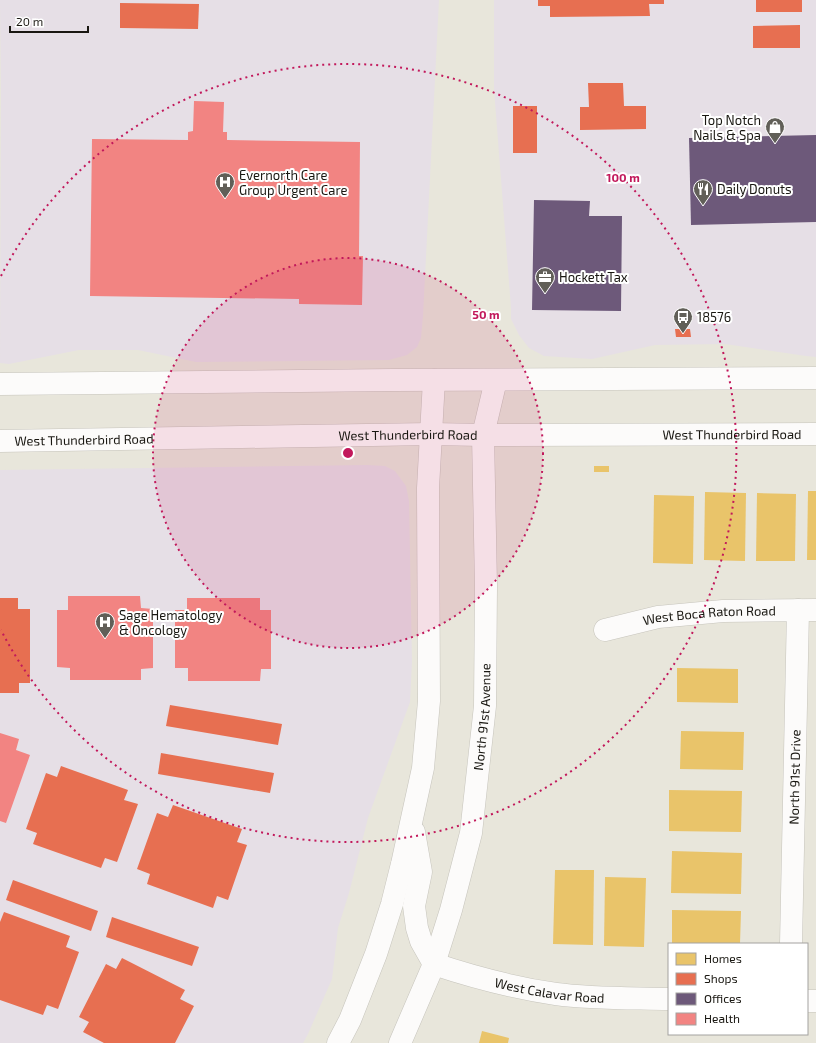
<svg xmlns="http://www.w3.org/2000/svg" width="816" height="1043" viewBox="0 0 816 1043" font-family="'Exo 2',sans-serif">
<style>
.commercial{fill:#e6dfe6}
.homes{fill:#e9c46a}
.shops{fill:#e76f51}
.offices{fill:#6d597a}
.health{fill:#f28482}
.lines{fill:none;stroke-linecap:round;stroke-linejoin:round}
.street-casing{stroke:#c6c4bc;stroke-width:23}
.secondary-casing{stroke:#c6c4bc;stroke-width:23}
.street{stroke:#fcfbfa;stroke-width:22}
.secondary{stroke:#fcfbfa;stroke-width:22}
.ring{fill:none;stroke:#c2185b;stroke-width:2;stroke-dasharray:2 4}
.labels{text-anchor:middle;stroke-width:4;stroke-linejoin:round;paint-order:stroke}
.poi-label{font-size:13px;fill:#191711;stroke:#fff;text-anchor:start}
.street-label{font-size:13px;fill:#191711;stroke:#fff}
.centre{fill:#c2185b;stroke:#fff;stroke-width:2}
.ring-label{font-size:12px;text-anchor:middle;font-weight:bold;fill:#c2185b;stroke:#fff;stroke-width:4;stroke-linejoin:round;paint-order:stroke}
</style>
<rect width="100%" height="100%" fill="#e8e6db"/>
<!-- commercial -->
<g class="commercial">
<polygon points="0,0 439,0 423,316 421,338 417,347 407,355 389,360 196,362 138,350 79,350 9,364 0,363 1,96"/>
<polygon points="494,0 816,0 816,357 806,356 725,344 655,345 592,359 544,356 529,348 519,335 511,319 511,308 494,89"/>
<polygon points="367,465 385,466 395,471 406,486 409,501 412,661 410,702 368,818 349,893 338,928 332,979 308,1034 303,1043 0,1043 0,470"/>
</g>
<!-- homes -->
<g class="homes">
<rect x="594" y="466" width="15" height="6"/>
<polygon points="808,491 816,491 816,560 807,560"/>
<polygon points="705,492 746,493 745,561 704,560"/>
<polygon points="757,493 796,494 795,561 756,561"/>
<polygon points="654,495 694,496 693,564 653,563"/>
<polygon points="677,668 738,669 738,703 677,702"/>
<polygon points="681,731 744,732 743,770 680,769"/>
<polygon points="669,790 742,791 741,832 669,831"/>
<polygon points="672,851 742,853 741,894 671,893"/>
<polygon points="555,870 594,870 593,945 553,944"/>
<polygon points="605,877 646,878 644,947 604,946"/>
<polygon points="672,910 741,911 740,944 672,944"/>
<polygon points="482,1031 509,1038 508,1043 479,1043"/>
</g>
<!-- shops -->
<g class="shops">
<polygon points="538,0 664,0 664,4 649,4 650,16 550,17 550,6 538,6"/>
<rect x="756" y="0" width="46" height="12"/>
<polygon points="120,3 199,4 198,29 120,28"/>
<polygon points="800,25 800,48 753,48 753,26"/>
<polygon points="588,83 623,83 624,106 646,106 646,129 580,130 580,107 589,107"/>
<rect x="513" y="106" width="24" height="47"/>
<polygon points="675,329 690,329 691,337 676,337"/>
<polygon points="0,598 18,598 18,609 30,609 30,683 19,683 19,693 0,693"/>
<polygon points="170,705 282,724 278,745 166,726"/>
<polygon points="161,753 274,773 270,793 158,774"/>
<polygon points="61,766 128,790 124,800 138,804 117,862 105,858 101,868 33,844 37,833 26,829 46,773 57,777"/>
<polygon points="173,805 242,829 237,842 247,845 228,900 217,896 213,908 147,884 150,874 137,869 157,813 168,817"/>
<polygon points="13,880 98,911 91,931 6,900"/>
<polygon points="4,912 70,936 66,947 79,952 58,1009 47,1005 43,1015 0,1000 0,922"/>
<polygon points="112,917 199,947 192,966 106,937"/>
<polygon points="122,958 185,990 180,999 194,1006 175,1043 104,1043 83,1032 89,1022 79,1017 106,964 116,969"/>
</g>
<!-- offices -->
<g class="offices">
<polygon points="816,135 816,222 691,225 689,138"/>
<polygon points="534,200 590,201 589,216 622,216 621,311 532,310"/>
</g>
<!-- health -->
<g class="health">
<polygon points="194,101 224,102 223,132 227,132 227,140 360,142 359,256 363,256 362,305 299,304 299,299 90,296 92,139 188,140 188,132 193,131"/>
<polygon points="68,596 140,596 141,608 153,609 153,668 141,669 141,680 70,680 70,668 57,667 57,610 68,610"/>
<polygon points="187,598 260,598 260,610 271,610 271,669 261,669 260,681 188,681 188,668 175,668 175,610 187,610"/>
<polygon points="0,733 19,739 16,750 30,755 6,823 0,821"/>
</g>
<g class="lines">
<defs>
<g id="street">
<path id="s1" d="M 605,630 L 658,617 L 723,611 L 816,610"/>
<path id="s2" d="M 791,944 L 798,610"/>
<path id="s3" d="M 434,964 C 473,977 515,988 556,994 C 593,999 631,998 669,999"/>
<polyline points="807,1001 816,1001"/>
</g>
<g id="secondary">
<polyline points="0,384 393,380 816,378"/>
<path id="s4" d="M 0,441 L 431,434 L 483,435 L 816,434"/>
<polyline points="414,832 421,872 414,906 417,928 421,941 434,964"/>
<polyline points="338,1043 350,1020 376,954 392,904 402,864 423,768 429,701 428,488 434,380"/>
<path id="s5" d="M 400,1043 L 434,964 L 451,910 L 471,833 L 485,706 L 486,586 L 483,435 L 496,380"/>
</g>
</defs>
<!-- street casing -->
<use href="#street" class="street-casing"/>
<!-- secondary casing -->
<use href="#secondary" class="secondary-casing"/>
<!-- street -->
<use href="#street" class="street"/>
<!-- secondary -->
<use href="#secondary" class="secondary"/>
</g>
<!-- distance rings -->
<circle cx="348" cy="453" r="195" fill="#c2185b" fill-opacity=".12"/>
<g class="ring">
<circle cx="348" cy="453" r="195"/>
<path d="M1 276A389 389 0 1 1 1 630"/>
</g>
<!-- icons -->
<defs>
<symbol id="shop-pin" viewBox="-11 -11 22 30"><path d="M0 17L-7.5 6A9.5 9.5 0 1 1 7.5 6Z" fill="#615f58" stroke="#fff"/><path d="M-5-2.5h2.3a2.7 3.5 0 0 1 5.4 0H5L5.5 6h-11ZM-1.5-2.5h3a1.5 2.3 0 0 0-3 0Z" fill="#fff"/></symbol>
<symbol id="hospital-pin" viewBox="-11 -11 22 30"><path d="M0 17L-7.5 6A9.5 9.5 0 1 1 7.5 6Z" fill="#615f58" stroke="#fff"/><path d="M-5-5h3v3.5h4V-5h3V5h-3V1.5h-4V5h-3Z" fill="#fff"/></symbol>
<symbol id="restaurant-pin" viewBox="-11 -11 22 30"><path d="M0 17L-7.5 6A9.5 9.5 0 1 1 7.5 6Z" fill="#615f58" stroke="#fff"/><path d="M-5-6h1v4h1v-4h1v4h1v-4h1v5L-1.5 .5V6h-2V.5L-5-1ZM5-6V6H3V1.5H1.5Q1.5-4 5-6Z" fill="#fff"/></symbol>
<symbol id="office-pin" viewBox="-11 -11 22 30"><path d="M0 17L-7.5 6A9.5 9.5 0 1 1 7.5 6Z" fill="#615f58" stroke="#fff"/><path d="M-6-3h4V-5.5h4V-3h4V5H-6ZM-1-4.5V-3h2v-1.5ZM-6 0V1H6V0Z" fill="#fff"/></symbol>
<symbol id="bus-pin" viewBox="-11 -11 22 30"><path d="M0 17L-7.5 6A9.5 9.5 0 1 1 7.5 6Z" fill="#615f58" stroke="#fff"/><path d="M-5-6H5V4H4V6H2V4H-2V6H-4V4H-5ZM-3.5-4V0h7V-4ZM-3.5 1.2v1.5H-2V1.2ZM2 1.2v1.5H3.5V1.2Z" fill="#fff"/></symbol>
</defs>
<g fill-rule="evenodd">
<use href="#shop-pin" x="764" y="116" width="22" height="30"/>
<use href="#hospital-pin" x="214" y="171" width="22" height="30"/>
<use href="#restaurant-pin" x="692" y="178" width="22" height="30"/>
<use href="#office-pin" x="534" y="266" width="22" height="30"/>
<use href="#bus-pin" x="672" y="306" width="22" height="30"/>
<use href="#hospital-pin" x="94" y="611" width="22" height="30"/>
</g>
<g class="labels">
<!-- poi labels -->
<g class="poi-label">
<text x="761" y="125" text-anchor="end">Top Notch<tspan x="761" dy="15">Nails &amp; Spa</tspan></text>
<text x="239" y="180">Evernorth Care<tspan x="239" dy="15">Group Urgent Care</tspan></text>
<text x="717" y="194">Daily Donuts</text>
<text x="559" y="282">Hockett Tax</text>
<text x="697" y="322">18576</text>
<text x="119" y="620">Sage Hematology<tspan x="119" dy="15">&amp; Oncology</tspan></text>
</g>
<!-- street labels -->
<g class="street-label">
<text dy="5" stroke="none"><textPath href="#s4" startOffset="732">West Thunderbird Road</textPath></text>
<text dy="5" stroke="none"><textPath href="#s4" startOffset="408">West Thunderbird Road</textPath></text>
<text dy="5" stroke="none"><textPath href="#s4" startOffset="84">West Thunderbird Road</textPath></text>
<text dy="5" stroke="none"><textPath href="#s1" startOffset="106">West Boca Raton Road</textPath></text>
<text dy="5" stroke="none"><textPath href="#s5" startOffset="339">North 91st Avenue</textPath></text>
<text dy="5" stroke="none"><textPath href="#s2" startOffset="167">North 91st Drive</textPath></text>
<text dy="5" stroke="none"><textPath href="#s3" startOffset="119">West Calavar Road</textPath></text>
</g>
</g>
<circle cx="348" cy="453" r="6" class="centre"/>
<g class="ring-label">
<text x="623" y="182">100 m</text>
<text x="486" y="319">50 m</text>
</g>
<!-- legend -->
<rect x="668" y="943" width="140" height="92" fill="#ffffff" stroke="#a3a2a0"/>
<rect x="676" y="953" width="20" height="12" fill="#e9c46a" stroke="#a3a2a0"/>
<text x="704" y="963" font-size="12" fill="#191711">Homes</text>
<rect x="676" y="973" width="20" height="12" fill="#e76f51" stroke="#a3a2a0"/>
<text x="704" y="983" font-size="12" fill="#191711">Shops</text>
<rect x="676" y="993" width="20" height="12" fill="#6d597a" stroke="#a3a2a0"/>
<text x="704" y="1003" font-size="12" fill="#191711">Offices</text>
<rect x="676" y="1013" width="20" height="12" fill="#f28482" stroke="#a3a2a0"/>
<text x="704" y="1023" font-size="12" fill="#191711">Health</text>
<!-- scale -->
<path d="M10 26v6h78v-6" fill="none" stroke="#191711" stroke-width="2"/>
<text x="16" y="26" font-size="12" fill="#191711" stroke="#ffffff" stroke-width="3" paint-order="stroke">20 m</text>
</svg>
